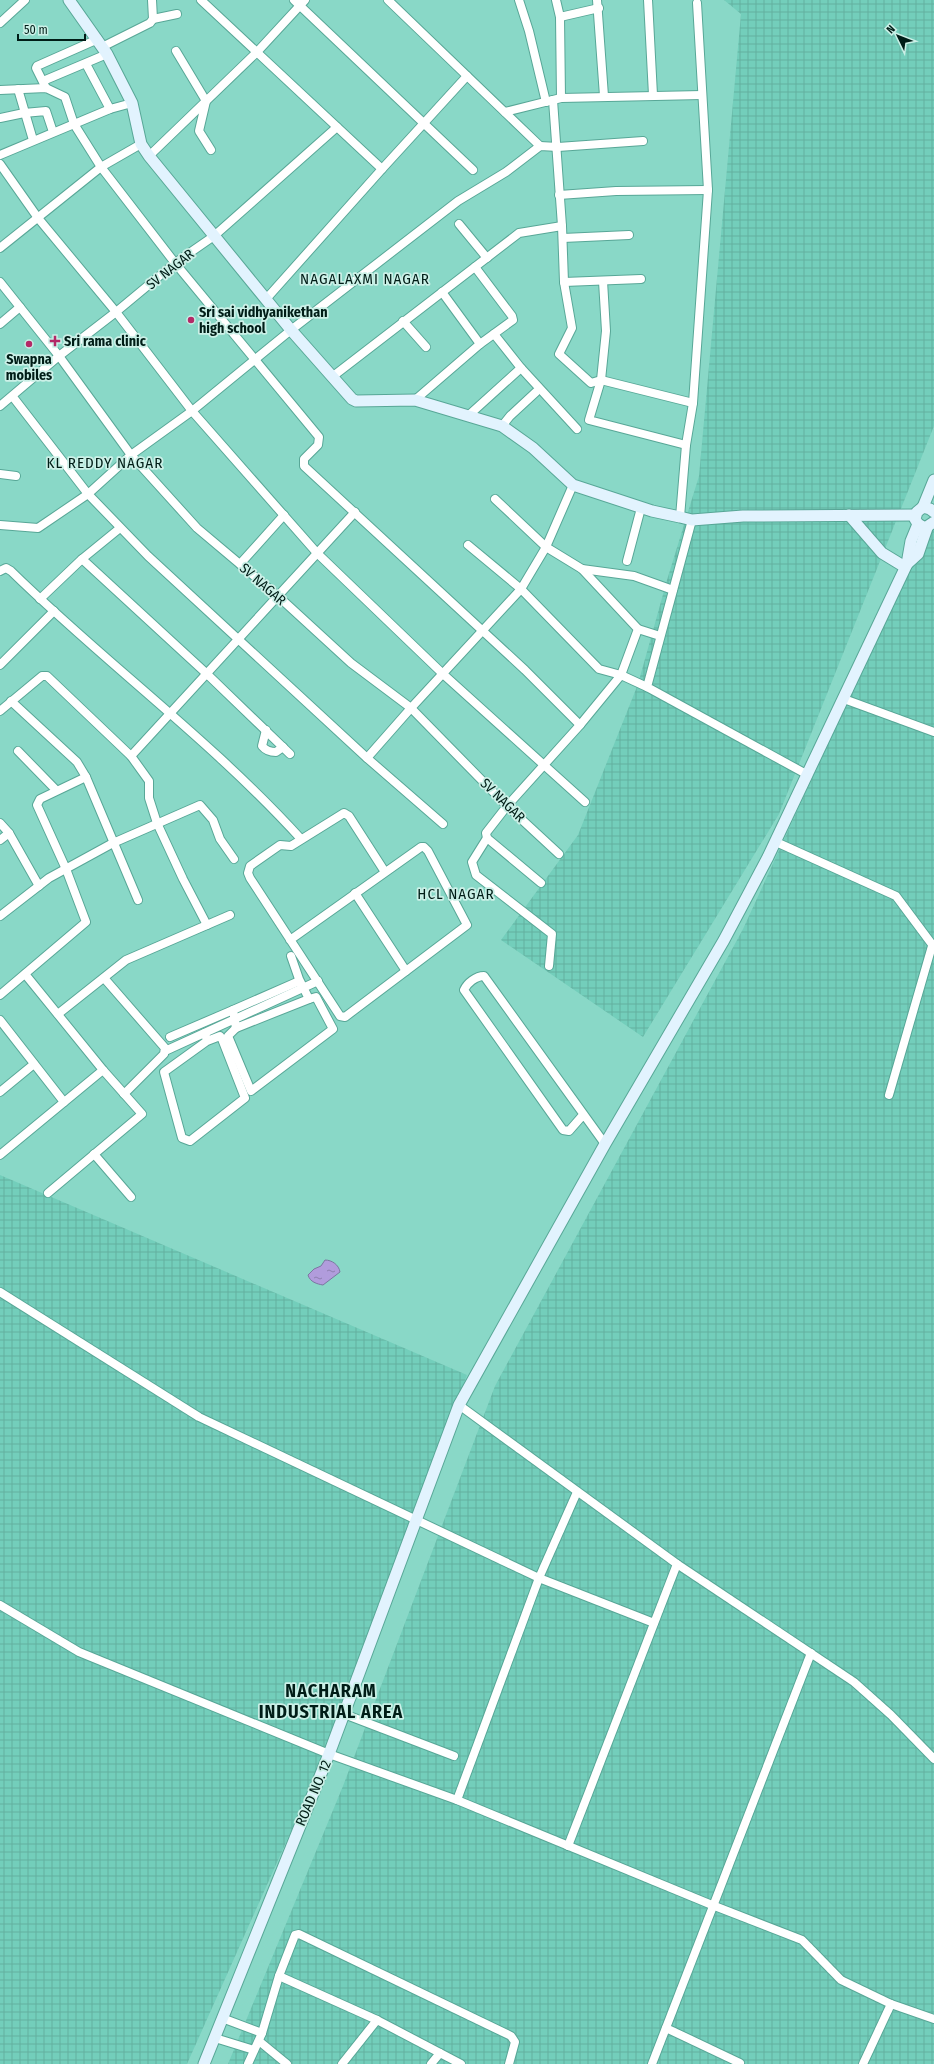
<svg xmlns="http://www.w3.org/2000/svg" width="934" height="2064" viewBox="0 0 934 2064" font-family="'Fira Sans Condensed',sans-serif">
<style>
.industrial{fill:url(#industrial-grid)}
.water{fill:url(#water-ripples);stroke:#7c76a1}
.lines{fill:none;stroke-linecap:round;stroke-linejoin:round}
.street-casing{stroke:#58a797;stroke-width:10}
.secondary-casing{stroke:#58a797;stroke-width:13}
.street{stroke:#fff;stroke-width:8}
.secondary{stroke:#e2f3fe;stroke-width:11}
.poi-dot{fill:#b32967;stroke:#cbf0e7;stroke-width:1.5}
.labels{text-anchor:middle;stroke-width:3.5;stroke-linejoin:round;paint-order:stroke}
.street-label{font-size:14px;fill:#001d17;stroke:#cbf0e7}
.poi-label{font-size:14px;font-weight:bold;fill:#001d17;stroke:#cbf0e7;text-anchor:start}
.neighbourhood-label{font-size:15px;letter-spacing:1px;fill:#001d17;stroke:#cbf0e7}
.district-label{font-size:18px;font-weight:bold;letter-spacing:1px;fill:#001d17;stroke:#cbf0e7}
</style>
<defs>
<pattern id="industrial-grid" width="8" height="8" patternUnits="userSpaceOnUse"><rect width="8" height="8" fill="#73cebb"/><path d="M0 4h8M4 0v8" fill="none" stroke="#62b0a0"/></pattern>
<pattern id="water-ripples" width="26" height="14" patternUnits="userSpaceOnUse"><rect width="26" height="14" fill="#b19cdc"/><path d="M2 4q2-2 4 0t4 0M15 11q2-2 4 0t4 0" fill="none" stroke="#8e7fb1"/></pattern>
</defs>
<rect width="100%" height="100%" fill="#89d8c7"/>
<!-- industrial -->
<g class="industrial">
<polygon points="724,0 934,0 934,426 779,814 643,1037 501,940 578,835 638,684 667,580 699,476 741,14"/>
<polygon points="934,505 934,2064 228,2064 343,1786 495,1386 743,929 908,569"/>
<polygon points="0,1175 467,1375 325,1755 187,2064 0,2064"/>
</g>
<!-- water -->
<path class="water" d="M 325,1260 C 332,1260 339,1265 340,1272 L 323,1285 C 317,1284 310,1282 308,1275 L 314,1269 L 321,1266 Z"/>
<g class="lines">
<defs>
<g id="street">
<polyline points="201,0 382,169"/>
<polyline points="294,0 473,170"/>
<polyline points="388,0 540,146"/>
<polyline points="519,0 529,31 546,102"/>
<polyline points="556,0 560,17 599,8"/>
<polyline points="597,0 604,96"/>
<polyline points="648,0 653,95"/>
<polyline points="560,17 561,98"/>
<polyline points="153,19 177,14"/>
<polyline points="0,23 25,0"/>
<polyline points="102,47 150,23 153,19 152,0"/>
<polyline points="176,51 206,101 199,131 211,150"/>
<polyline points="86,64 110,109"/>
<polyline points="43,81 107,54"/>
<polyline points="46,88 36,68 37,66 98,39"/>
<polyline points="18,89 33,140"/>
<polyline points="0,90 46,88 65,97 74,124 101,167 175,263 319,437 318,445 304,459 304,466 525,670 580,725"/>
<polyline points="553,100 562,226 564,282 572,328 559,354 591,383 601,380 693,403"/>
<polyline points="505,112 561,98 702,95"/>
<polyline points="0,118 24,113 46,111 53,132"/>
<polyline points="0,155 110,109 132,103"/>
<polyline points="149,156 257,52 305,0"/>
<polyline points="0,164 38,218 116,312 192,411 317,553 443,674 585,802"/>
<polyline points="559,195 616,191 708,190"/>
<polyline points="459,224 487,258"/>
<polyline points="563,238 629,235"/>
<polyline points="0,248 101,167 141,144"/>
<polyline points="603,281 606,331 601,380 589,420 686,445"/>
<polyline points="0,282 59,356 131,455 197,528 279,597 351,663 411,708 507,806 559,854"/>
<polyline points="564,282 641,279"/>
<polyline points="442,292 480,344"/>
<polyline points="267,298 382,169 467,76"/>
<polyline points="403,321 426,347"/>
<polyline points="0,324 20,307"/>
<polyline points="494,334 521,368"/>
<polyline points="332,377 519,233 562,226"/>
<polyline points="13,397 88,494 148,556 367,758 443,824"/>
<polyline points="415,400 480,344 513,320 512,316 475,267"/>
<polyline points="0,406 59,356 116,312 175,263 214,236 337,127"/>
<polyline points="469,415 521,368 577,429"/>
<polyline points="502,426 510,416 536,392"/>
<polyline points="0,474 16,476"/>
<polyline points="495,499 546,547 582,569 638,629 621,675 580,725 507,806 486,833 487,838 541,883"/>
<polyline points="680,517 686,445 693,403 708,190 697,3"/>
<polyline points="692,520 647,687 808,775"/>
<polyline points="0,525 38,528 88,494 131,455 192,411 291,330 458,201 506,172 540,146 558,147 643,141"/>
<polyline points="468,545 521,589 599,669 621,675 647,687"/>
<polyline points="82,559 207,674 290,754"/>
<polyline points="627,561 641,508"/>
<polyline points="240,564 284,515"/>
<polyline points="582,569 634,576 673,590"/>
<path d="M 0,571 L 6,568 L 11,571 C 105,663 212,741 301,839"/>
<polyline points="40,599 82,559 120,528"/>
<polyline points="638,629 660,636"/>
<polyline points="0,665 54,611"/>
<polyline points="844,699 934,732"/>
<polyline points="11,701 77,762 86,777 138,900"/>
<polyline points="0,711 42,676 47,676 131,756 149,781 149,798 157,823 183,879 207,925"/>
<path d="M 266,730 L 262,746 C 266,751 270,752 276,752 L 283,747"/>
<polyline points="18,751 56,790"/>
<polyline points="131,756 355,512"/>
<polyline points="367,758 411,708 521,589 546,547 573,485"/>
<polyline points="0,823 9,833 39,886"/>
<polyline points="487,838 472,862 476,875 552,934 549,966"/>
<polyline points="0,840 9,833"/>
<polyline points="776,842 896,896 934,947"/>
<polyline points="355,893 406,971"/>
<polyline points="0,916 49,878 113,843 200,805 213,820 220,839 234,859"/>
<polyline points="290,940 421,847 424,847 428,851 467,925 345,1017 340,1016 250,878 248,873 250,866 280,845 291,846 344,813 349,816 385,872"/>
<polyline points="291,956 299,979 297,982 233,1010 236,1028 309,999 299,979"/>
<polyline points="25,974 103,1070 142,1114 48,1193"/>
<polyline points="104,978 165,1048 164,1054 124,1094"/>
<polyline points="0,995 86,922 66,869 37,805 40,799 86,777"/>
<polyline points="58,1014 126,960 230,915"/>
<polyline points="0,1020 64,1102"/>
<polyline points="236,1028 228,1036 251,1091 333,1029 316,997 309,999"/>
<polyline points="205,1033 207,1041 164,1072 182,1138 190,1141 245,1098 222,1039 220,1036 207,1041"/>
<polyline points="170,1037 233,1010"/>
<polyline points="165,1051 318,981"/>
<polyline points="0,1092 34,1064"/>
<polyline points="889,1095 932,946"/>
<path d="M 583,1115 L 569,1131 L 563,1130 L 464,990 C 467,983 476,976 484,976 L 605,1144"/>
<polyline points="94,1154 131,1197"/>
<polyline points="0,1155 103,1070"/>
<polyline points="0,1292 199,1417 539,1578 654,1623"/>
<polyline points="459,1405 677,1564 854,1682 891,1715 934,1759"/>
<polyline points="0,1605 79,1652 329,1754 457,1800 712,1905 802,1940 841,1980 891,2004 934,2019"/>
<polyline points="344,1714 454,1756"/>
<polyline points="457,1800 539,1578 577,1492"/>
<polyline points="568,1846 677,1564"/>
<polyline points="222,2018 262,2033"/>
<polyline points="666,2028 740,2063"/>
<polyline points="215,2038 254,2050"/>
<polyline points="259,2041 287,2064"/>
<polyline points="248,2064 262,2033 279,1976"/>
<polyline points="342,2064 377,2020"/>
<polyline points="431,2064 440,2053"/>
<polyline points="461,2064 377,2020 279,1976 295,1935 299,1934 511,2036 515,2042 509,2064"/>
<polyline points="652,2064 811,1653"/>
<polyline points="863,2064 891,2004"/>
</g>
<g id="secondary">
<polyline points="69,0 107,54 132,103 141,144 149,156 291,330 352,399 356,401 415,400 502,426 533,448 573,485 652,511 680,517 692,520 743,516 915,515"/>
<polyline points="923,507 934,480"/>
<polyline points="934,512 930,509 923,507 917,512 915,519 918,524 925,528 934,522"/>
<polyline points="849,515 882,553 905,567"/>
<polyline points="907,564 918,554 927,528"/>
<polyline points="204,2064 329,1754 459,1405 605,1144 724,940 768,857 907,564 911,541 918,524"/>
</g>
</defs>
<!-- street casing -->
<use href="#street" class="street-casing"/>
<!-- secondary casing -->
<use href="#secondary" class="secondary-casing"/>
<!-- street -->
<use href="#street" class="street"/>
<!-- secondary -->
<use href="#secondary" class="secondary"/>
</g>
<!-- markers -->
<g class="poi-dot">
<circle cx="191" cy="320" r="4"/>
<path d="M53 335h4v4h4v4h-4v4h-4v-4h-4v-4h4z"/>
<circle cx="29" cy="344" r="4"/>
</g>
<g class="labels">
<!-- street labels -->
<g class="street-label">
<text transform="translate(170 269) rotate(-38)" y="5">SV NAGAR</text>
<text transform="translate(263 584) rotate(41)" y="5">SV NAGAR</text>
<text transform="translate(503 800) rotate(44)" y="5">SV NAGAR</text>
<text transform="translate(313 1793) rotate(-67)" y="5">ROAD NO. 12</text>
</g>
<!-- poi labels -->
<g class="poi-label">
<text x="199" y="317">Sri sai vidhyanikethan<tspan x="199" dy="16">high school</tspan></text>
<text x="64" y="346">Sri rama clinic</text>
<text x="29" y="364" text-anchor="middle">Swapna<tspan x="29" dy="16">mobiles</tspan></text>
</g>
<!-- neighbourhood labels -->
<g class="neighbourhood-label">
<text x="365" y="284">NAGALAXMI NAGAR</text>
<text x="105" y="468">KL REDDY NAGAR</text>
<text x="456" y="899">HCL NAGAR</text>
</g>
<!-- district labels -->
<g class="district-label">
<text x="331" y="1697">NACHARAM<tspan x="331" dy="21">INDUSTRIAL AREA</tspan></text>
</g>
</g>
<!-- north arrow -->
<g transform="translate(898 36) rotate(313)" stroke="#cbf0e7" stroke-width="3" paint-order="stroke">
<path d="M0-3L7 15L0 10L-7 15Z" fill="#001d17"/>
<text y="-6" font-size="11" font-weight="bold" text-anchor="middle" fill="#001d17">N</text>
</g>
<!-- scale -->
<path d="M18 34v6h67v-6" fill="none" stroke="#001d17" stroke-width="2"/>
<text x="24" y="34" font-size="12" fill="#001d17" stroke="#cbf0e7" stroke-width="3" paint-order="stroke">50 m</text>
</svg>
